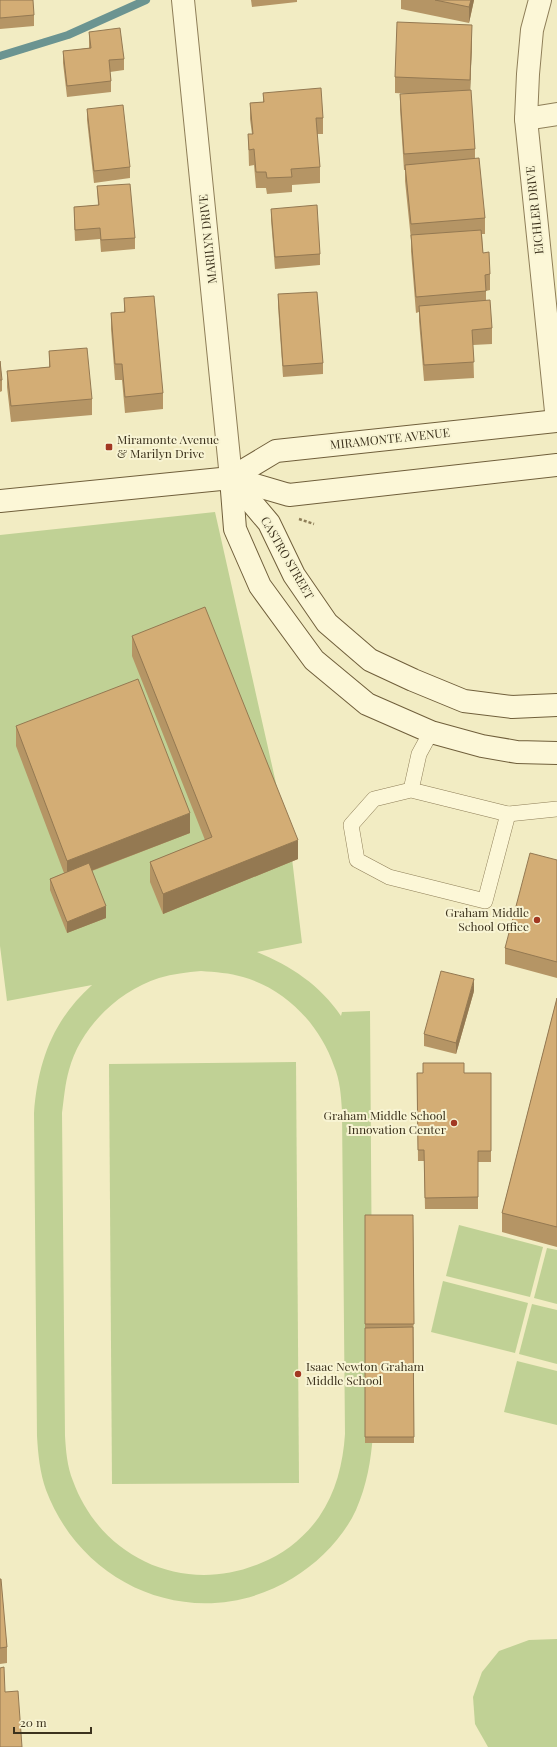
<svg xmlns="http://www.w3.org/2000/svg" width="557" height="1747" viewBox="0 0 557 1747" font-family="'Playfair Display',serif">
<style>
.green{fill:#c0d195;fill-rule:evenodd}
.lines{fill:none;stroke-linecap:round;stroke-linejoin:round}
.stream{stroke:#6b9491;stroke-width:8}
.lane-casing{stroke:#8e7e58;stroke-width:16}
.street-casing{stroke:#8e7e58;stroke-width:24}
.secondary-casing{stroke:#705f3b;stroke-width:24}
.path{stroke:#8e7e58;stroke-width:2.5;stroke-dasharray:3 2;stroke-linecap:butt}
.lane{stroke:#fcf7d7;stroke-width:15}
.street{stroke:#fcf7d7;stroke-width:22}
.secondary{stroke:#fcf7d7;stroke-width:22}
.wall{fill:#b59565}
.shaded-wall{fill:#947952}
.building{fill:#d3ad75;stroke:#947952}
.poi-dot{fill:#a23822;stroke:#f8f4d3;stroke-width:1.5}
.labels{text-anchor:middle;stroke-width:4;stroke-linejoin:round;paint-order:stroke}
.street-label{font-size:12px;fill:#3c321d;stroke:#f8f4d3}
.poi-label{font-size:12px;fill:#3c321d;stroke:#f8f4d3;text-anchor:start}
</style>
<rect width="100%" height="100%" fill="#f2ecc3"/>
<!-- green -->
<g class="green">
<path d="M 215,512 L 291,850 L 302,943 L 257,952 C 291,966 320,985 341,1016 L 342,1012 L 370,1011 L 373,1434 C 371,1460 367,1485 356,1510 C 343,1538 319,1562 293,1578 C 200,1635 84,1591 46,1490 C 40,1473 38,1454 37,1436 L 34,1113 C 38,1061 53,1020 92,985 L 7,1001 L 0,946 L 0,535 ZM 201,971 C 215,972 230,973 243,977 C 286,989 320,1025 334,1066 C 340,1080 341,1095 342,1111 L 345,1434 C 343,1464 336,1492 319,1517 C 305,1537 284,1554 261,1563 C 184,1596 101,1558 73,1481 C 67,1466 66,1451 65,1436 L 62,1113 C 64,1098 65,1084 69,1070 C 80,1028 118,991 159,978 C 173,974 187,972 201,971 Z"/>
<polygon points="296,1062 299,1483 112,1484 109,1064"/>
<polygon points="459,1225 543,1247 530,1297 446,1276"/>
<polygon points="547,1248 557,1250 557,1304 534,1298"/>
<polygon points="443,1281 528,1303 515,1353 431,1332"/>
<polygon points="532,1304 557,1310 557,1364 519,1354"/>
<polygon points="517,1361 557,1371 557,1425 504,1412"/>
<polygon points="557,1639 557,1747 488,1747 475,1724 473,1697 482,1672 499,1651 529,1640"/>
</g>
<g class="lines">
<!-- stream -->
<polyline class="stream" points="0,56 68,35 146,0"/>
<defs>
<g id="lane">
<polyline points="411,790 508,814 485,901 389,877 357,860 351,825 374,799 411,790 419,754 431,732"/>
<polyline points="508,814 557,809"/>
</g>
<g id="street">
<polyline points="183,0 231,478"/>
<polyline points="540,0 532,30 528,74 526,119 557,421"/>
<polyline points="526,119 557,114"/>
</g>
<g id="secondary">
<polyline points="231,478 235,529 260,586 314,660 367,704 431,732 482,746 517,752 557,753"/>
<polyline points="231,478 269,523 294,575 327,623 370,660 413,680 464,701 512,707 557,705"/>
<polyline points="231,478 276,451 557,421"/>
<polyline points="0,501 231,478 289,495 557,465"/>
</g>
</defs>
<!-- lane casing -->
<use href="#lane" class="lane-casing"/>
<!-- street casing -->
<use href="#street" class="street-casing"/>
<!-- secondary casing -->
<use href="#secondary" class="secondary-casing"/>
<!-- path -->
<polyline class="path" points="299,519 314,524"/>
<!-- lane -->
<use href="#lane" class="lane"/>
<!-- street -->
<use href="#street" class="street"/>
<!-- secondary -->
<use href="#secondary" class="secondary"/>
</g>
<!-- wall -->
<g class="wall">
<polygon points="0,0 34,15 34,26 0,29"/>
<polygon points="251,0 297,0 297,2 252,7"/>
<polygon points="401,0 474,0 469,23 401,9"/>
<polygon points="89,32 124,59 124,70 110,72 111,81 111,92 67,97 63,63 63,51 89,48"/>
<polygon points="472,41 470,90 475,149 475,158 485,218 485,234 482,234 483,253 490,274 490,290 486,291 486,301 492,328 492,344 473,345 474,378 424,381 419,321 419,312 416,313 411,251 411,240 405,181 405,170 404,170 400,110 400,94 410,94 395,93 395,77"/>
<polygon points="263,93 323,118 323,134 317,134 320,167 320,183 292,185 292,192 267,194 266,188 256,188 254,165 249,166 248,134 252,134 250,119 250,103 263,102"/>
<polygon points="87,109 130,167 130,178 94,183 87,120"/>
<polygon points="97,186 135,238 135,249 101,252 100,239 75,241 74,218 74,207 98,205"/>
<polygon points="271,209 320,254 320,265 275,269 271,220"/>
<polygon points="278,294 323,363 323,374 283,377 278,306"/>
<polygon points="124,298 163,393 163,409 125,413 122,380 115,380 111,329 111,313 124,312"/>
<polygon points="49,351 92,399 92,415 11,422 7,387 7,371 49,367"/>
<polygon points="0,361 2,380 2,391 0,392"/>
<polygon points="132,636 298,859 163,914 150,882 150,862 205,840 132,656"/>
<polygon points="16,726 190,833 92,871 106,918 67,933 50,890 50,879 64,873 16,746"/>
<polygon points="557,860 557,978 505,964 505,948"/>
<polygon points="474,991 456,1054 424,1046 424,1034"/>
<polygon points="557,998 557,1247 502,1232 502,1213"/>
<polygon points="417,1073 491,1073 491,1162 478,1162 478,1209 425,1209 424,1161 418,1161"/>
<polygon points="365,1215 413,1215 414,1443 365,1443"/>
<polygon points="0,1579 7,1647 7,1663 0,1664"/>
</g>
<!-- shaded-wall -->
<g class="shaded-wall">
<polygon points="471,0 474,0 469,23 469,7"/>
<polygon points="472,25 472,41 470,96 470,80"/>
<polygon points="190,813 190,833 67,880 67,861"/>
<polygon points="298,840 298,859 163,914 163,894"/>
<polygon points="106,906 106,918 67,933 67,922"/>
<polygon points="474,979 474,991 456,1054 456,1043"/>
</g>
<!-- building -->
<g class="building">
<polygon points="0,0 33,0 34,15 0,18"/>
<polygon points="435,0 471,0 469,7"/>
<polygon points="397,22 472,25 470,80 395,77"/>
<polygon points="120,28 124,59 109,60 111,81 67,86 63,51 91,48 89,32"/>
<polygon points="321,88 323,118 316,118 320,167 291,169 292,177 267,178 266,172 256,172 254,149 249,150 248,134 253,134 250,103 264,102 263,93"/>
<polygon points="471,90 475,149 404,154 400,94"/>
<polygon points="123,105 130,167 94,171 87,109"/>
<polygon points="479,158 485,218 411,224 405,165"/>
<polygon points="130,184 135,238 101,240 100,228 75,230 74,207 99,205 97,186"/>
<polygon points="317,205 320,254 275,257 271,209"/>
<polygon points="481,230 483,253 489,252 490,274 485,275 486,291 416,297 411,235"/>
<polygon points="317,292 323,363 283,366 278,294"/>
<polygon points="154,296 163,393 125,397 122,364 115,364 111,313 125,312 124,298"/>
<polygon points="490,300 492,328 472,330 474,362 424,365 419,306"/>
<polygon points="87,348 92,399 11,406 7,371 50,367 49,351"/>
<polygon points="0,361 2,380 0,380"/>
<polygon points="205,607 298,840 163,894 150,862 212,837 132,636"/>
<polygon points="138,679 190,813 67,861 16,726"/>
<polygon points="530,853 557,860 557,962 505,948"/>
<polygon points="89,863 106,906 67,922 50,879"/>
<polygon points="441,971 474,979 456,1043 424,1034"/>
<polygon points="557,998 557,1227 502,1213"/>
<polygon points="423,1063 464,1063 464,1073 491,1073 491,1151 478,1151 478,1197 425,1198 424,1150 418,1150 417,1073 423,1073"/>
<polygon points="365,1215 413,1215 414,1324 365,1324"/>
<polygon points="413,1327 414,1437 365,1437 365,1328"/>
<polygon points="0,1579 1,1579 7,1647 0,1648"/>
<polygon points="4,1667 5,1692 18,1691 22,1747 0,1747 0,1668"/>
</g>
<!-- markers -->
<g class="poi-dot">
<rect x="105" y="443" width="8" height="8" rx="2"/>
<circle cx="537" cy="920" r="4"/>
<circle cx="454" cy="1123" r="4"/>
<circle cx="298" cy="1374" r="4"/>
</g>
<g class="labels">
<!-- street labels -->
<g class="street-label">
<text transform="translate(535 210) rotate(-96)" y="4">EICHLER DRIVE</text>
<text transform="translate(208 239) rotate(-96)" y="4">MARILYN DRIVE</text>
<text transform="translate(390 439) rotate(-6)" y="4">MIRAMONTE AVENUE</text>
<text transform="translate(287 558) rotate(60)" y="4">CASTRO STREET</text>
</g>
<!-- poi labels -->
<g class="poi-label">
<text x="117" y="444">Miramonte Avenue<tspan x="117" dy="14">&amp; Marilyn Drive</tspan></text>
<text x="529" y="917" text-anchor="end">Graham Middle<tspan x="529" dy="14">School Office</tspan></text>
<text x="446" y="1120" text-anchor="end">Graham Middle School<tspan x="446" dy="14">Innovation Center</tspan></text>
<text x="306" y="1371">Isaac Newton Graham<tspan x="306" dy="14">Middle School</tspan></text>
</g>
</g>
<!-- scale -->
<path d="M14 1727v6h77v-6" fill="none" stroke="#3c321d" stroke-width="2"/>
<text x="20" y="1727" font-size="12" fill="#3c321d" stroke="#f8f4d3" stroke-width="3" paint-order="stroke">20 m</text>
</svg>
